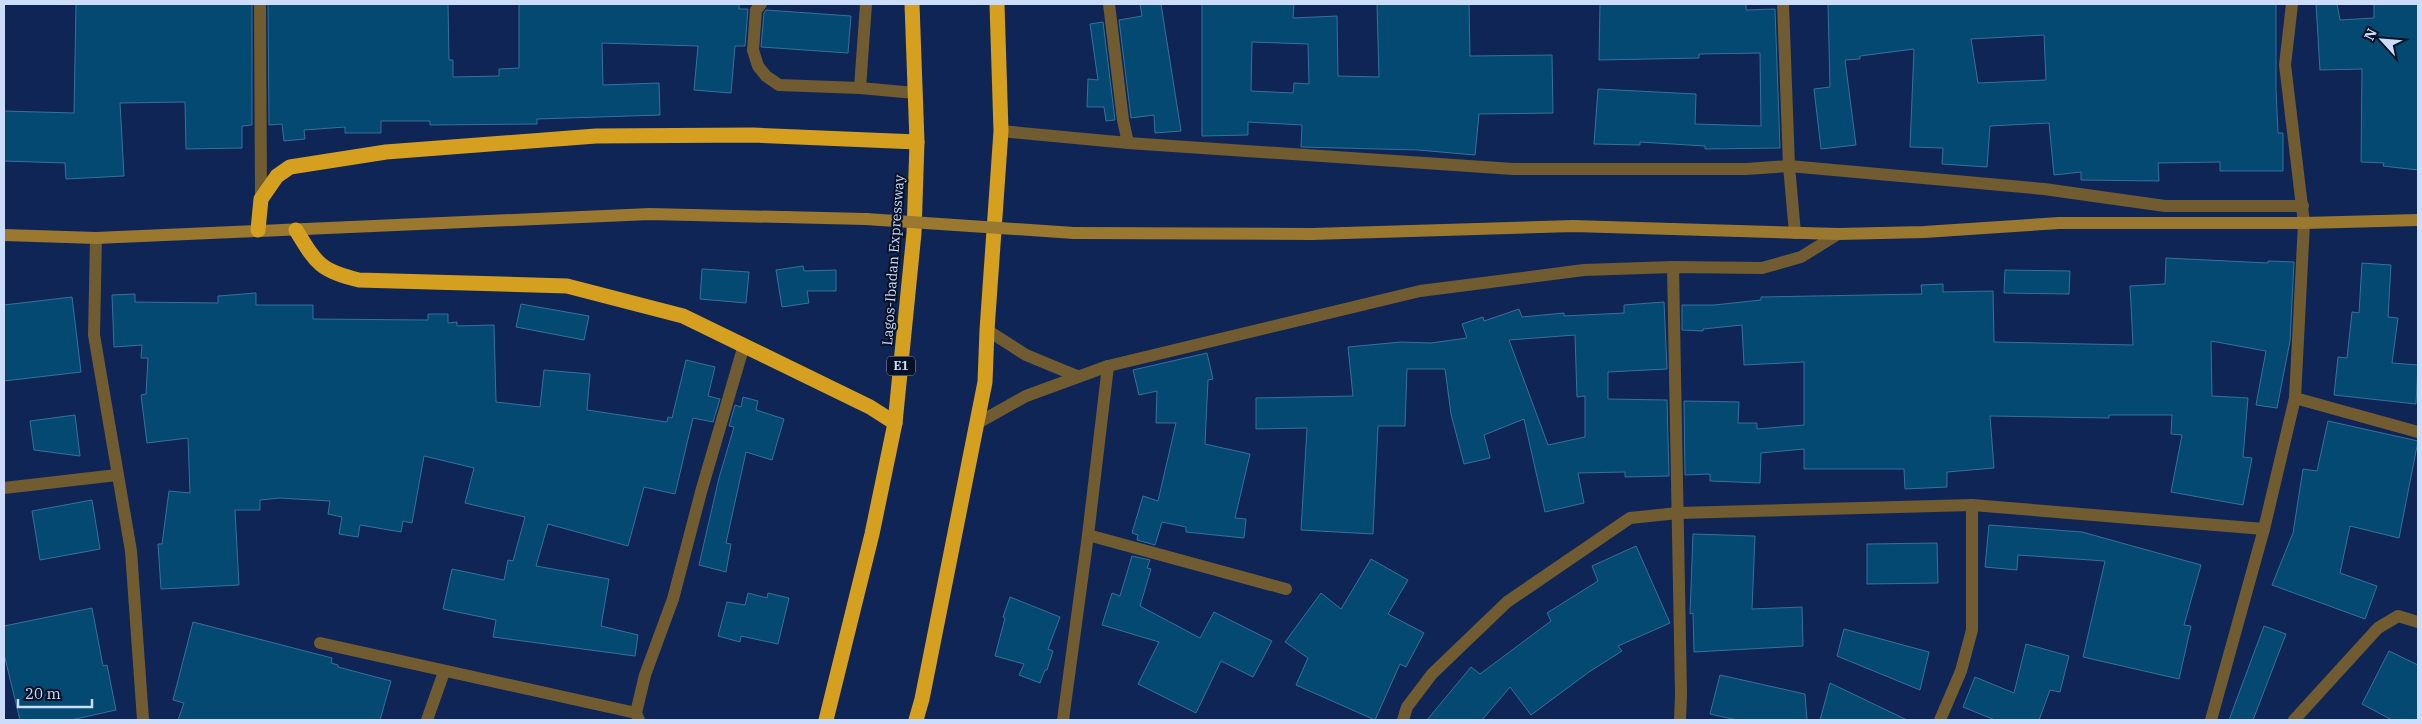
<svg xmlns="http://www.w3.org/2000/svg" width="2422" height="724" viewBox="0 0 2422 724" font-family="'IBM Plex Serif',serif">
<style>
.building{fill:#044971;stroke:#36719c;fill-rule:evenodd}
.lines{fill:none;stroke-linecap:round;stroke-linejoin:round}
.lane{stroke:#715c32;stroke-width:12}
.street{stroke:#715c32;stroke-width:12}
.secondary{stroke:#9a7830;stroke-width:12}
.highway{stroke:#d5a01f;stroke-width:15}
.secondary-bridge{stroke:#9a7830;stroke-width:12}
.labels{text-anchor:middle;stroke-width:4;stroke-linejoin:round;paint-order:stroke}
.shield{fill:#071126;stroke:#919fbb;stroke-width:1}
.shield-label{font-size:12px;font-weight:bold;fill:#ccdcfb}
.street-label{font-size:14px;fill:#ccdcfb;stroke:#071126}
</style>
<rect width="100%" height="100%" fill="#0f2555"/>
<!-- building -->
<g class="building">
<polygon points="76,4 252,4 252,125 242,126 242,148 186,149 185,102 120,103 124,176 66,179 65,163 4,161 4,111 74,113"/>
<polygon points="268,4 448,4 449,60 453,60 453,77 499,76 499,69 519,68 519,4 739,4 739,9 748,9 745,46 735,46 731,93 694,90 698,46 602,43 603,85 659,83 660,115 537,119 537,124 430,125 430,121 381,121 381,133 345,133 345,127 304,130 305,139 284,141 282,124 269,125"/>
<polygon points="1140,4 1161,4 1181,131 1155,133 1154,115 1131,118 1119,20 1142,16"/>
<path d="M 1202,4 L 1294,4 L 1293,18 L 1337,16 L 1338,76 L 1379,77 L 1377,4 L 1469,4 L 1470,56 L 1552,55 L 1553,113 L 1479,114 L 1475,155 L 1418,150 L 1301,147 L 1302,125 L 1248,122 L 1248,135 L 1202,136 ZM 1252,42 L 1308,44 L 1309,84 L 1294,83 L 1293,93 L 1251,91 Z"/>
<polygon points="1600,4 1746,4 1746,10 1775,9 1780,148 1705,149 1705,146 1640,142 1640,145 1594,144 1598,89 1696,94 1695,124 1761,126 1760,53 1699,54 1699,58 1599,60"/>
<path d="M 1828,4 L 2276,4 L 2276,90 L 2278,133 L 2283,133 L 2283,171 L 2220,171 L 2220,162 L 2158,163 L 2159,181 L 2081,180 L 2081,172 L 2054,175 L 2049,123 L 1990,126 L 1987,167 L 1942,164 L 1943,148 L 1910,147 L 1914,49 L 1860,56 L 1860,59 L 1845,60 L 1856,145 L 1821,149 L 1814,89 L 1830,87 ZM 2044,35 L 2046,80 L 1978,83 L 1971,39 Z"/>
<polygon points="2316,4 2337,4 2340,20 2374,18 2374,4 2418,4 2418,170 2383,166 2384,163 2361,162 2362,69 2320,70"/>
<polygon points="766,10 851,16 848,53 761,47 764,13"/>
<polygon points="1103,22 1115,120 1106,121 1104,107 1087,107 1088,79 1098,80 1090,24"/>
<polygon points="2166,258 2268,263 2268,261 2294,262 2290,341 2277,408 2256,405 2266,351 2211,341 2212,396 2248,398 2243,457 2252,458 2243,505 2171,492 2182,435 2171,434 2172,415 2109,415 2109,418 1990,416 1994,468 1947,472 1947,487 1905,489 1904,469 1804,469 1804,449 1761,453 1760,483 1710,481 1710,474 1685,475 1684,401 1739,402 1738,423 1757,423 1757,429 1804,425 1804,362 1744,365 1742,325 1703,329 1703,331 1682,330 1682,305 1714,305 1761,300 1761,297 1922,294 1921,285 1943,284 1943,292 1993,291 1994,342 2133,345 2130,286 2165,284"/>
<polygon points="2362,263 2391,265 2388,317 2398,318 2392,363 2418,365 2416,404 2334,395 2338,357 2347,358 2352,312 2359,313"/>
<polygon points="803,266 804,271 836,270 836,291 807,291 809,303 782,307 776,270"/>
<polygon points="702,269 749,272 746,303 700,299"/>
<polygon points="2005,270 2070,271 2069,294 2004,293"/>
<polygon points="256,293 256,305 313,305 313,319 428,320 428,314 448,314 448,323 457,322 457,326 494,325 496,402 540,407 544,370 590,374 587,410 667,422 668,417 672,418 686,360 715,367 708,396 720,399 713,422 693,418 675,494 644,487 628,546 548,524 536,566 609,579 601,626 638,635 635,656 493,637 496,620 443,609 452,569 504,580 508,560 513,561 525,517 465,503 474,468 424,456 412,523 403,521 401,532 360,525 358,537 339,534 342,517 328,514 330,501 280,498 260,500 260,510 235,510 239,585 161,589 158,544 162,544 169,491 190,493 188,438 147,443 141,395 146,394 148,358 141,358 142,345 114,347 112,295 135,294 135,302 218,303 218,296"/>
<polygon points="72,297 81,372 4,381 4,305"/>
<path d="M 1664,302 L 1667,369 L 1608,372 L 1608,399 L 1667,400 L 1669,476 L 1625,477 L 1625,472 L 1578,473 L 1584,503 L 1545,512 L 1524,419 L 1484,435 L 1490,458 L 1464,464 L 1451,414 L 1445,369 L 1407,369 L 1405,426 L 1378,426 L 1373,534 L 1301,530 L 1307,428 L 1256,429 L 1256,398 L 1353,396 L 1348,347 L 1401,342 L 1431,343 L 1467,338 L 1462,324 L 1483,317 L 1484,321 L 1519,309 L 1522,317 L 1564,313 L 1564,316 L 1624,313 L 1624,305 ZM 1575,335 L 1577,397 L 1585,396 L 1585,437 L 1548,445 L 1509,340 Z"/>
<polygon points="521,304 589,316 584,340 516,327"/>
<polygon points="1207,353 1213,379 1208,380 1205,444 1250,454 1235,518 1246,519 1244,538 1186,532 1186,527 1162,522 1155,545 1137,540 1138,535 1132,533 1143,496 1158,501 1176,423 1156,423 1157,391 1139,395 1133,370"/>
<polygon points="743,397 758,401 756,410 784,419 772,460 746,452 726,543 731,544 726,572 699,565 719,478 734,427 729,426 735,405 741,407"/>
<polygon points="75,415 80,456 34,450 30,421"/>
<polygon points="2328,421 2418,441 2399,538 2350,526 2340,573 2377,586 2365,619 2272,585 2293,533 2303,469 2317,471"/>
<polygon points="92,500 100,549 40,560 32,511"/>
<polygon points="1989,525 2082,532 2201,565 2184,625 2191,626 2179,679 2083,657 2105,561 2018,555 2017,570 1985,567"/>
<polygon points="1693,534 1755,536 1752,609 1802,607 1803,646 1694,652 1693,613 1690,614"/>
<polygon points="1937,543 1938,583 1867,584 1867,544"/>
<polygon points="1636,546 1670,623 1618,646 1622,651 1589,672 1531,715 1510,687 1482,720 1427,720 1471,667 1480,674 1551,621 1547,613 1598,581 1592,566"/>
<polygon points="1132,556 1150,560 1147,568 1151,569 1140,606 1200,638 1214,612 1272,641 1253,677 1221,661 1196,713 1138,684 1159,642 1102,625 1112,593 1120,596"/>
<polygon points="1371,559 1408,580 1388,614 1424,633 1406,667 1400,664 1375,720 1296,685 1308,658 1285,642 1321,593 1341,609"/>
<polygon points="748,593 767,598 768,593 789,598 778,644 741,636 740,642 718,636 727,602 745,605"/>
<polygon points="1010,597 1060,617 1048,649 1053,651 1047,670 1045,670 1040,683 1019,675 1024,664 995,656 1005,618 1003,617"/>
<polygon points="92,608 103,666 107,665 116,710 71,720 20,720 4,654 4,626"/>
<polygon points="193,622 332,658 331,663 338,665 338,667 391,681 380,720 178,720 184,703 173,700"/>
<polygon points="2264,626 2286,634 2253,720 2229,720"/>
<polygon points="1844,629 1929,652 1920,690 1837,656"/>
<polygon points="2026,644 2069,656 2060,692 2050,690 2039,720 1995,720 1963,707 1975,677 2014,693"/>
<polygon points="2389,651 2418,665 2418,720 2392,720 2362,704"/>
<polygon points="1720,675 1805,694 1807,720 1737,720 1710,714"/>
<polygon points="1830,683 1907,720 1820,720"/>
</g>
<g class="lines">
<!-- lane -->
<g class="lane">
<polyline points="761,4 756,10 753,50 758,66 766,76 779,85 860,88 915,93"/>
<polyline points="860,88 866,4"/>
</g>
<!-- street -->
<g class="street">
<polyline points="260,4 261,199"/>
<polyline points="1109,4 1123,120 1128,143"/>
<polyline points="1783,4 1789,166 1795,233"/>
<polyline points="2292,4 2285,65 2304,223 2295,398 2418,432"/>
<polyline points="1001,131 1128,143 1513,169 1746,169 1789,166 2044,189 2165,206 2303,206"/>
<polyline points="96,238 94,335 131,551 143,720"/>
<polyline points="1673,267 1681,694 1680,720"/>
<polyline points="987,330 1026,355 1077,376"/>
<polyline points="976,424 1026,396 1108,366 1420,291 1584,270 1673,267 1762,268 1801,257 1838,234"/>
<polyline points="4,488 117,475"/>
<polyline points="1088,535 1286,589"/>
<polyline points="320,643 636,713"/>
<polyline points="427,720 444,672"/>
<polyline points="639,720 636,713 645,675 673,599 701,492 744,345"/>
<polyline points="1063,720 1088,535 1108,366"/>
<polyline points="1403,720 1407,707 1432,674 1507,602 1630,518 1678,513 1972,505 2264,529"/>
<polyline points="1940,720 1961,671 1972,630 1972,505"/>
<polyline points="2211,720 2264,529 2295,398"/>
<polyline points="2294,720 2378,628 2398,616 2418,622"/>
</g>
<!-- secondary -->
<g class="secondary">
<polyline points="1074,233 1312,234 1573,226 1838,234 1924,232 2059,223 2304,223 2418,220"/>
<polyline points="4,235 96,238 650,214 866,219"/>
</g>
<!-- highway -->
<g class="highway">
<polyline points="258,230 261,199 277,176 290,167 386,152 596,136 753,135 917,142"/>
<path d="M 296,230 C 316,263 320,271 359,280 L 567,286 L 683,316 L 870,407 L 895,423"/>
<polyline points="826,720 872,534 895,423 914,233 917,142 912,4"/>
<polyline points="916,720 922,699 985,382 987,330 1001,131 997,4"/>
</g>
<!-- secondary-bridge -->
<polyline class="secondary-bridge" points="866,219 1074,233"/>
</g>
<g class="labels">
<!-- shield labels -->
<rect class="shield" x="887" y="356.5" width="28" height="19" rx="4"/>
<g class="shield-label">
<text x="901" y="370">E1</text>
</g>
<!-- street labels -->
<g class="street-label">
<text transform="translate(893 260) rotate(-86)" y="5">Lagos-Ibadan Expressway</text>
</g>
</g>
<!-- border -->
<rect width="2422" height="724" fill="none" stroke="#ccdcfb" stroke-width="10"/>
<!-- north arrow -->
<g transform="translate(2382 40) rotate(296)" stroke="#071126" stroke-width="4" paint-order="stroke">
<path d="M0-4L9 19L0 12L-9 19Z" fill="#ccdcfb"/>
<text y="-8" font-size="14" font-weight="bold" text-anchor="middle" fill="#ccdcfb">N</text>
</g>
<!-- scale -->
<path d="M18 699v8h74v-8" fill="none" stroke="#ccdcfb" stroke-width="2.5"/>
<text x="25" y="699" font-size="15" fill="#ccdcfb" stroke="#071126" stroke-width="4" paint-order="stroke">20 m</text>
</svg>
